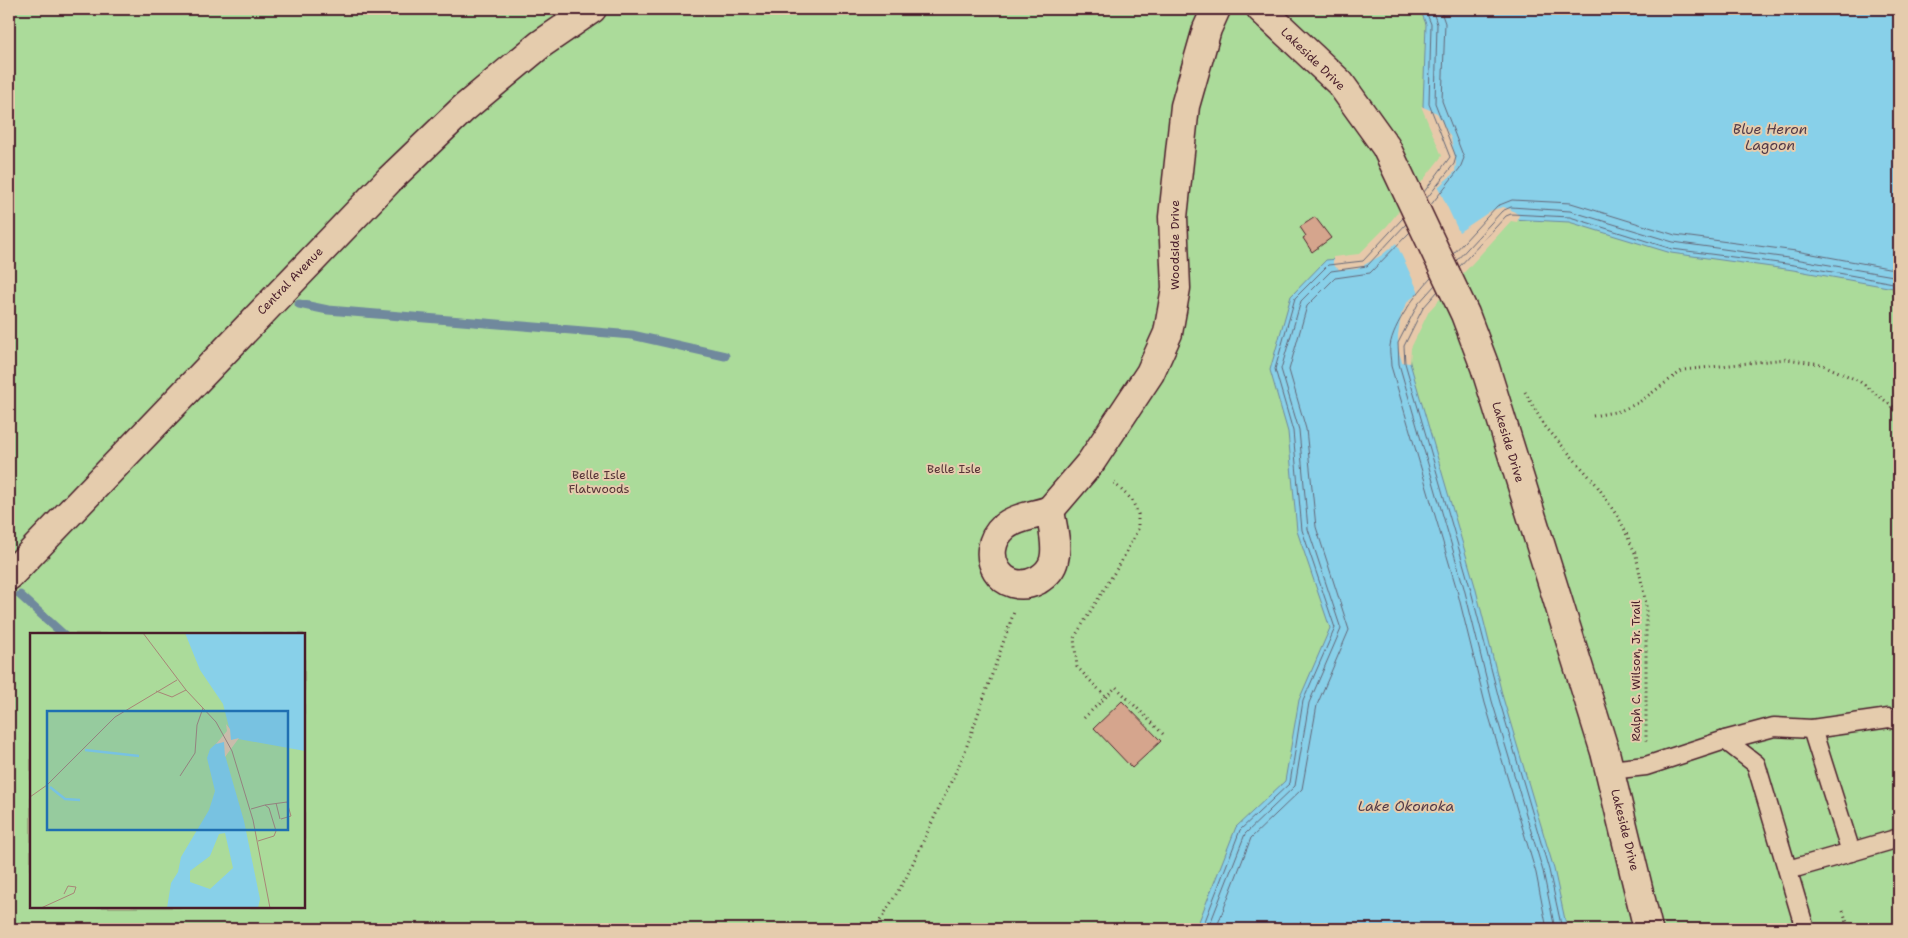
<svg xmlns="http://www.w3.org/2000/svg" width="1908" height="938" viewBox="0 0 1908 938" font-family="'Shantell Sans',sans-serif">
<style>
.green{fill:#abdb9a;stroke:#7a7d62;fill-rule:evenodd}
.water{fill:#88d0e9;stroke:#6f899d}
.pier{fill:#e7c9aa}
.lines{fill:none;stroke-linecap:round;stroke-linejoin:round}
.shore{stroke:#636677;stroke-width:1}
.stream{stroke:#6f899d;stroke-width:9}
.building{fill:#d5a58d;stroke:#4a1f2b}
.lane-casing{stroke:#4a1f2b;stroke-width:21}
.street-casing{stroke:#4a1f2b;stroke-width:31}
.secondary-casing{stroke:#4a1f2b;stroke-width:31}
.path{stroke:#4a1f2b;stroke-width:3;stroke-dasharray:1 4;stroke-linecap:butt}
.lane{stroke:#e5ccad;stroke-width:18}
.street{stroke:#e5ccad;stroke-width:28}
.secondary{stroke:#e5ccad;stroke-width:28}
.labels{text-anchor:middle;stroke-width:4;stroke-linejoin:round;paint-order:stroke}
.street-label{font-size:12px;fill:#4a1f2b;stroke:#e5ccad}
.park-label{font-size:12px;fill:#543236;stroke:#e5ccad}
.water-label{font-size:14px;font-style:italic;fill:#533a48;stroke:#e5ccad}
.inset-river{fill:none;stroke:#88d0e9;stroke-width:2.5}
.inset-road{fill:none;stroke:#a88577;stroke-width:1}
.view{fill:#1f6fb2;fill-opacity:0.15;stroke:#1f6fb2;stroke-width:2.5}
.inset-edge{fill:none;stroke:#4a1f2b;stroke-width:2.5}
</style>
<rect width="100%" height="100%" fill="#e7c9aa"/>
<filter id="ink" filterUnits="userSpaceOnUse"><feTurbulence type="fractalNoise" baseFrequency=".02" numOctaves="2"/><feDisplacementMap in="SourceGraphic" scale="10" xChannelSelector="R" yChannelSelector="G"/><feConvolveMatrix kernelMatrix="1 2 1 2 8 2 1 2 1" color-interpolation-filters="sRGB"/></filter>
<g filter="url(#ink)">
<!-- green -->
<path class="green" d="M 9,9 L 1899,9 L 1899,929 L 9,929 ZM 31,634 L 304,634 L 304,907 L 31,907 Z"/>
<!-- water -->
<polygon class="water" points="1420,9 1899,9 1899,289 1793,270 1671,253 1569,222 1510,219 1427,310 1408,348 1410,363 1475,586 1503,698 1554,869 1567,929 1196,929 1236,827 1285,781 1299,700 1330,628 1297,531 1288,432 1270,370 1291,296 1326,260 1360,257 1389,228 1445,157 1423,106 1426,24"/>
<!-- pier -->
<polygon class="pier" points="1421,106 1437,113 1451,138 1456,162 1455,172 1438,187 1459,232 1492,210 1503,207 1510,209 1519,215 1517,222 1511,221 1429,311 1411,348 1410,363 1402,362 1398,349 1398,335 1401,315 1408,301 1419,293 1396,243 1382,255 1357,269 1340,270 1333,265 1333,257 1359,254 1387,226 1442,156"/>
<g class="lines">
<!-- shore -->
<g class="shore">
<polyline points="1424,192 1450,157 1429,104 1431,24 1425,9"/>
<polyline points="1427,198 1454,164 1456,157 1435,103 1437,24 1432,9"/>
<polyline points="1430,206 1460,168 1464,158 1442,101 1445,23 1440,9"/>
<polyline points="1453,254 1497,206 1512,200 1571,203 1675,235 1796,251 1899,270"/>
<polyline points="1456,261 1502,211 1511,207 1570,211 1673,242 1795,259 1899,277"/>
<polyline points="1459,267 1506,216 1511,214 1570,217 1672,249 1794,265 1899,284"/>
<path d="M 1431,278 C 1417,293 1393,324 1390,346 C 1389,352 1391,359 1391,366 L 1457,590 L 1485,703 L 1536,873 L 1547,929"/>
<polyline points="1435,285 1418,304 1398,343 1399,364 1464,588 1492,701 1543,871 1555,929"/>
<polyline points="1438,291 1423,308 1404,346 1405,363 1470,587 1499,699 1549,870 1562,929"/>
<polyline points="1202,929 1240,830 1290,783 1303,701 1335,628 1302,530 1293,431 1275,369 1295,298 1328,265 1363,261 1403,218"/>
<polyline points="1208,929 1245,834 1295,786 1309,703 1341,629 1308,529 1299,430 1281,369 1301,301 1331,271 1367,266 1406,224"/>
<polyline points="1216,929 1251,838 1302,789 1317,705 1349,630 1316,527 1306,429 1289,370 1307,306 1335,278 1370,273 1410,232"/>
</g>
<!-- stream -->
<g class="stream">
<polyline points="299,304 328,310 632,335 725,356"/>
<polyline points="20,595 63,634"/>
</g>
</g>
<!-- building -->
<g class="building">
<polygon points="1315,217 1331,238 1312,252 1303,238 1306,236 1300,227"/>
<polygon points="1122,701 1161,741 1132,768 1094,728"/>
</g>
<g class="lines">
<defs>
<g id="lane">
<polyline points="1725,740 1774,727 1812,729 1889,718 1899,721"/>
<polyline points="1610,770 1646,766 1725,740 1756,764 1805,929"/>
<polyline points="1851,852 1899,838"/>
<polyline points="1788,870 1851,852 1812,729"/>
</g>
<g id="street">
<polyline points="1050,510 1091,462 1150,373 1168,333 1176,288 1173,217 1185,106 1207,29 1216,9"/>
<path d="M 1050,510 C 1052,525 1058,545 1054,560 C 1052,569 1046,575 1038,580 C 1002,599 975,553 1004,527 C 1015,517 1037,515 1050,510 Z"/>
<polyline points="9,576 390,179 463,109 541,44 592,9"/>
</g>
<polyline id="secondary" points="1261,9 1340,83 1386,147 1465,314 1485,367 1605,752 1648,929"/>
</defs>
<!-- lane casing -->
<use href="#lane" class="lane-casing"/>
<!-- street casing -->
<use href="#street" class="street-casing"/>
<!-- secondary casing -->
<use href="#secondary" class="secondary-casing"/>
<!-- path -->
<g class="path">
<polyline points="1525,392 1544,425 1596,484 1621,522 1636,555 1646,604 1646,741"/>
<polyline points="1593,416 1620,411 1638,403 1683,370 1786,359 1821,364 1859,381 1891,405 1899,415"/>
<polyline points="1105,696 1077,667 1074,638 1121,562 1138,529 1138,514 1132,500 1112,481"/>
<polyline points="1084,718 1116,687 1164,735"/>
<polyline points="1843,911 1849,929"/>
<polyline points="875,929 906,878 964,754 1014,612"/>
<polyline points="1833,929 1847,925"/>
</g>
<!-- lane -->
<use href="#lane" class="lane"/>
<!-- street -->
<use href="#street" class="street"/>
<!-- secondary -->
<use href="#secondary" class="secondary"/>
</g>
</g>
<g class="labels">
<!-- street labels -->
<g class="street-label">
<text transform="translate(1313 59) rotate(44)" y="4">Lakeside Drive</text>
<text transform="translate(1175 245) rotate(-90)" y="4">Woodside Drive</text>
<text transform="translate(290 281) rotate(-46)" y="4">Central Avenue</text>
<text transform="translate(1508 442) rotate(73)" y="4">Lakeside Drive</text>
<text transform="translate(1636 671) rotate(-90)" y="4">Ralph C. Wilson, Jr. Trail</text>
<text transform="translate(1625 830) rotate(76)" y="4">Lakeside Drive</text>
</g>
<!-- park labels -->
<g class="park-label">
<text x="954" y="473">Belle Isle</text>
<text x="599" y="479">Belle Isle<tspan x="599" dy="14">Flatwoods</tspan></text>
</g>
<!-- water labels -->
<g class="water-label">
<text x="1770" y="134">Blue Heron<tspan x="1770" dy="16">Lagoon</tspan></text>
<text x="1406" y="811">Lake Okonoka</text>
</g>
</g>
<!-- overview -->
<g transform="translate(30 633)">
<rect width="275" height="275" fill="#e7c9aa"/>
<path d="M 0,0 L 275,0 L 275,275 L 0,275 Z" fill="#abdb9a"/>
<path d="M 155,0 L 275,0 L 275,118 L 208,106 L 195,122 L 214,188 L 230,266 L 228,275 L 137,275 L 141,250 L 148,239 L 151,224 L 179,177 L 185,158 L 177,125 L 180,116 L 200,98 L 193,71 L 170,37 ZM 195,200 L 203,235 L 180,256 L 160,249 L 160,238 L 180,223 L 189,201 Z" fill="#88d0e9" fill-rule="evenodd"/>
<path d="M 196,91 L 200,96 L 201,107 L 209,105 L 195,124 L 194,109 L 186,111 L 197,98 Z" fill="#e7c9aa"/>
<path class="inset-river" d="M 55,117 L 109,123M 20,154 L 35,166 L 50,167"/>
<path class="inset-road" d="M 113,0 L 156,57 L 186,89 L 202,118 L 223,187 L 240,275M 126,58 L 142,64 L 156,57M 150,143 L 165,120 L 167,92 L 173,75M 0,164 L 17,152 L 85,84 L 147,47M 246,170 L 250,186M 235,172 L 257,169 L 261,183 L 251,186M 221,176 L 235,172 L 239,175 L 246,198 L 244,203 L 228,208M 11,275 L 44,260 L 46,254 L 38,253 L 34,261"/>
<path class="view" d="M 17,78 L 258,78 L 258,197 L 17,197 Z"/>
<rect width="275" height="275" class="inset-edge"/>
</g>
<!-- margin -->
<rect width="1908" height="938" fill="none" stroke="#e5ccad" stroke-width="30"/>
<rect x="15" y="15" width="1878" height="908" fill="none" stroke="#4a1f2b" stroke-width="2" filter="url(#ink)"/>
</svg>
